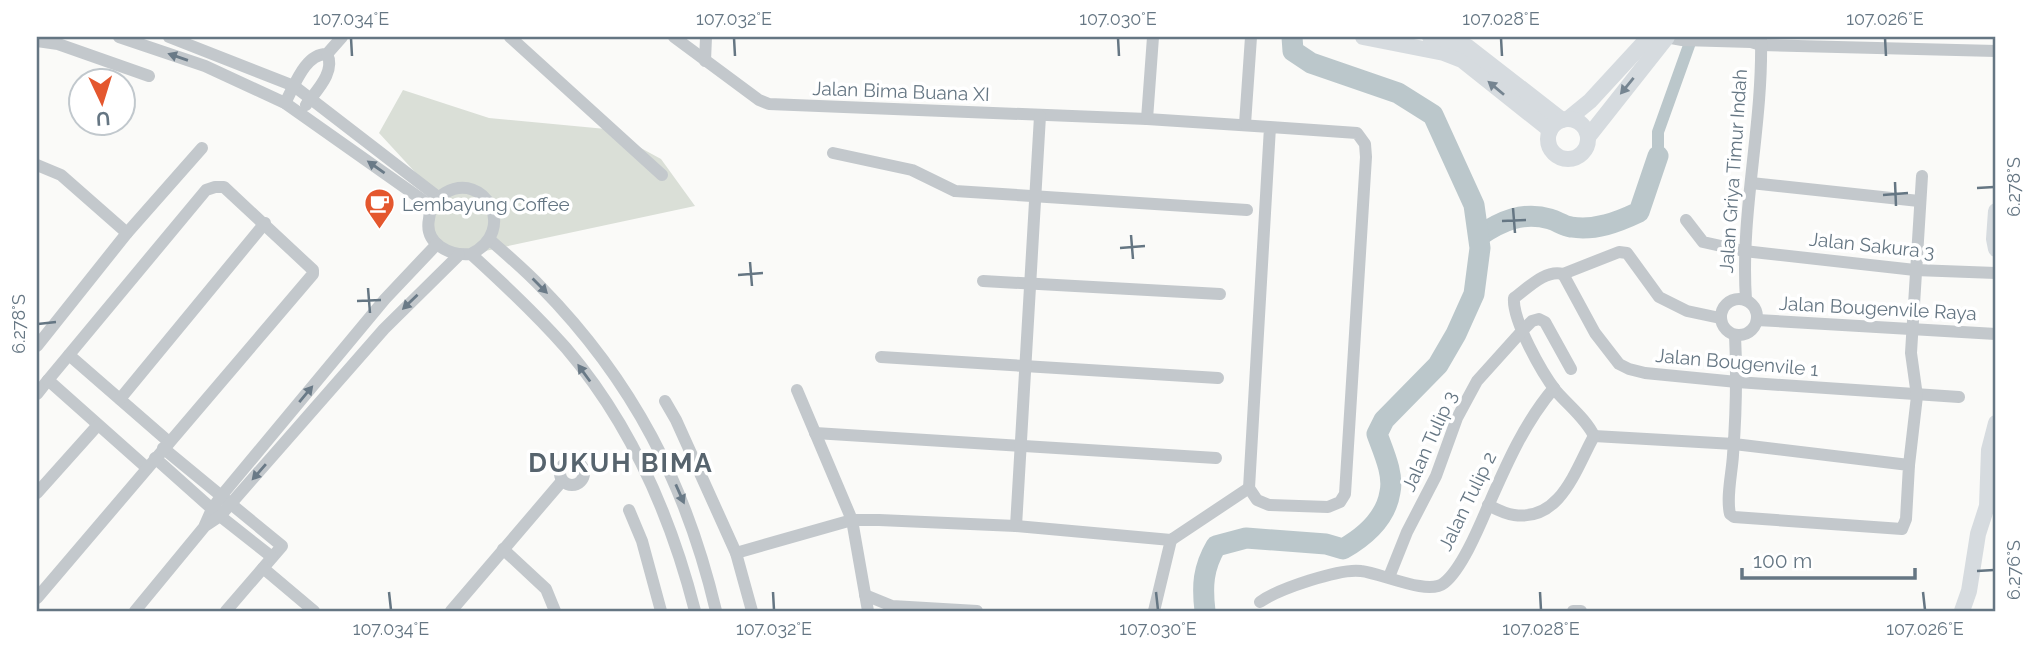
<svg xmlns="http://www.w3.org/2000/svg" width="2033" height="648" viewBox="0 0 2033 648" font-family="Raleway,sans-serif">
<style>
.green{fill:#dadfd7}
.lines{fill:none;stroke-linecap:round;stroke-linejoin:round}
.canal{stroke:#bbc7cb;stroke-width:12}
.river{stroke:#bbc7cb;stroke-width:21}
.minor{stroke:#c3c8cc;stroke-width:12}
.major{stroke:#d6dbdf;stroke-width:16}
.oneway{fill:#6a7a87}
.oneway2{fill:#768591}
.ticks{fill:none;stroke:#657683;stroke-width:2.5}
.labels{text-anchor:middle;stroke-width:7;stroke-linejoin:round;paint-order:stroke}
.street-label{font-size:19px;fill:#657683;stroke:#fff}
.poi-label{font-size:19px;fill:#657683;stroke:#fff;text-anchor:start}
.district-label{font-size:26px;font-weight:bold;letter-spacing:2px;fill:#57646e;stroke:#fff}
.neatline{fill:none;stroke:#657683;stroke-width:2.5}
.ticks-label{font-size:18px;text-anchor:middle;fill:#657683}
</style>
<rect width="100%" height="100%" fill="#fafaf8"/>
<!-- green -->
<polygon class="green" points="403,90 489,118 606,129 661,159 695,206 471,254 444,250 428,222 438,197 379,133"/>
<g class="lines">
<!-- canal -->
<polyline class="canal" points="1658,156 1658,132 1692,37"/>
<!-- river -->
<g class="river">
<path d="M 1479,236 C 1501,221 1523,211 1550,219 C 1557,221 1564,226 1571,227 C 1595,231 1618,222 1639,212 L 1658,156"/>
<path d="M 1205,611 C 1202,586 1203,568 1216,546 L 1246,538 L 1326,544 L 1343,549 C 1364,537 1386,518 1390,492 C 1394,474 1383,451 1377,434 L 1384,420 L 1438,365 L 1456,334 L 1474,294 L 1480,248 L 1474,205 L 1433,115 L 1398,93 L 1311,63 L 1293,51 L 1292,37"/>
</g>
<!-- minor -->
<g class="minor">
<polyline points="119,37 205,66 285,103 431,206"/>
<polyline points="169,37 294,86 438,197"/>
<polyline points="510,37 662,175"/>
<polyline points="674,37 759,100 769,104 1147,119 1270,127 1249,488 1257,500 1269,505 1328,507 1340,502 1345,494 1366,157 1365,144 1357,133 1270,127"/>
<polyline points="1666,37 1682,40 1751,42 1761,45 1996,51"/>
<polyline points="37,41 58,44 149,76"/>
<polyline points="705,61 706,37"/>
<path d="M 285,103 C 294,87 305,53 327,54 L 342,37"/>
<path d="M 306,105 C 316,91 336,72 327,54"/>
<polyline points="1147,119 1153,37"/>
<polyline points="1245,124 1251,37"/>
<polyline points="833,153 912,170 955,191 1247,210"/>
<polyline points="37,165 61,175 127,233"/>
<polyline points="1751,183 1919,201"/>
<polyline points="1686,220 1703,242 1744,251 1915,270 1996,273"/>
<path d="M 490,240 C 507,255 525,270 541,287 C 633,381 686,484 716,611"/>
<path d="M 471,254 C 518,231 485,170 445,193 C 435,199 430,207 429,219 C 424,244 450,256 471,254 C 504,284 536,314 566,348 C 630,423 671,517 695,611"/>
<polyline points="1563,274 1595,333 1619,364 1629,369 1645,373 1737,382 1959,397"/>
<polyline points="983,281 1220,294"/>
<circle cx="1739" cy="317" r="18"/>
<path d="M 1746,300 C 1740,213 1763,126 1761,39"/>
<polyline points="1757,320 1996,334"/>
<polyline points="37,346 127,233 202,148"/>
<polyline points="69,355 169,442"/>
<polyline points="881,357 1218,378"/>
<polyline points="797,390 852,520 868,611"/>
<polyline points="37,394 48,380 147,468"/>
<polyline points="120,399 265,223"/>
<polyline points="665,401 676,420 736,553 752,611"/>
<polyline points="815,433 1216,458"/>
<path d="M 1594,436 L 1734,444 L 1909,465 L 1906,519 L 1902,529 L 1734,517 L 1730,514 C 1726,497 1732,473 1733,455 C 1736,415 1737,375 1735,335"/>
<path d="M 1594,436 C 1586,419 1569,406 1556,391 C 1542,373 1512,320 1514,298 C 1527,289 1545,269 1563,274 L 1619,252 L 1627,253 L 1659,297 L 1687,311 L 1720,318"/>
<polyline points="163,448 282,546 226,611"/>
<polyline points="155,458 220,516 272,557"/>
<circle cx="572" cy="473" r="12"/>
<polyline points="1909,465 1917,396 1911,353 1922,176"/>
<polyline points="37,493 97,426"/>
<path d="M 1488,505 C 1496,509 1505,514 1514,515 C 1561,522 1576,468 1594,436"/>
<polyline points="629,510 642,541 661,611"/>
<polyline points="205,525 212,509 222,495 385,299 437,244"/>
<polyline points="1016,526 1040,116"/>
<polyline points="503,549 546,589 555,611"/>
<polyline points="736,553 852,520 879,520 1016,526 1171,540 1249,488"/>
<polyline points="263,568 314,611"/>
<polyline points="1389,577 1407,532 1436,476 1457,418 1477,381 1522,331 1532,321 1539,319 1545,322 1571,369"/>
<polyline points="865,595 892,606 977,611"/>
<polyline points="37,598 313,274 313,270 224,187 215,187 206,190 48,380"/>
<path d="M 1260,602 C 1278,589 1340,568 1361,571 C 1381,573 1428,596 1444,583 C 1462,569 1480,525 1489,504 C 1507,463 1525,422 1554,388"/>
<polyline points="135,611 205,526 220,516 384,329 459,255"/>
<polyline points="451,611 562,481"/>
<polyline points="1154,611 1171,540"/>
<polyline points="1573,611 1581,611"/>
</g>
<!-- major -->
<g class="major">
<polyline points="1363,37 1444,53 1462,60 1550,130"/>
<polyline points="1430,37 1452,41 1468,47 1562,120"/>
<polyline points="1568,119 1590,101 1649,37"/>
<circle cx="1568" cy="139" r="20"/>
<polyline points="1588,137 1667,37"/>
<polyline points="1996,211 1994,239 1996,249"/>
<polyline points="1962,611 1969,591 1978,534 1987,506 1989,450 1996,423"/>
</g>
</g>
<!-- one-way arrows -->
<defs><path id="oneway-solid" d="M-6-.8H1V-3.2L6.5 0L1 3.2V.8H-6Z" transform="scale(1.75)"/></defs>
<g class="oneway">
<use href="#oneway-solid" transform="translate(178 57) rotate(-161)"/>
<use href="#oneway-solid" transform="translate(376 167) rotate(-145)"/>
<use href="#oneway-solid" transform="translate(540 286) rotate(45)"/>
<use href="#oneway-solid" transform="translate(410 302) rotate(136)"/>
<use href="#oneway-solid" transform="translate(584 373) rotate(-126)"/>
<use href="#oneway-solid" transform="translate(306 394) rotate(-50)"/>
<use href="#oneway-solid" transform="translate(259 472) rotate(131)"/>
<use href="#oneway-solid" transform="translate(680 494) rotate(66)"/>
</g>
<g class="oneway2">
<use href="#oneway-solid" transform="translate(1627 86) rotate(129)"/>
<use href="#oneway-solid" transform="translate(1496 88) rotate(-140)"/>
</g>
<!-- ticks -->
<path class="ticks" d="M 351,38 L 352,56M 734,38 L 735,56M 1118,38 L 1119,56M 1501,38 L 1502,56M 1885,38 L 1886,56M 1895,182 L 1896,206M 1977,188 L 1994,187M 1883,195 L 1908,193M 1513,208 L 1515,233M 1502,221 L 1526,220M 1131,235 L 1133,259M 1120,248 L 1145,246M 750,262 L 752,286M 738,275 L 763,273M 368,288 L 370,313M 357,301 L 381,300M 38,324 L 56,322M 1977,571 L 1994,570M 389,592 L 391,610M 773,592 L 774,610M 1156,592 L 1158,610M 1540,592 L 1541,610M 1923,592 L 1925,610"/>
<!-- icons -->
<defs>
<symbol id="cafe-pin" viewBox="-11 -11 22 30"><path d="M0 17L-7.5 6A9.5 9.5 0 1 1 7.5 6Z" fill="#e4572e" stroke="#fff"/><path d="M-5.5-4.5H6V0H3Q3 3.5 0 3.5H-2.5Q-5.5 3.5-5.5 0ZM3-3.2v2h1.7v-2ZM-6 4.5H4V6H-6Z" fill="#fff"/></symbol>
</defs>
<g fill-rule="evenodd">
<use href="#cafe-pin" x="362" y="186" width="35" height="47"/>
</g>
<g class="labels">
<!-- street labels -->
<g class="street-label">
<text transform="translate(901 91) rotate(2)" y="7">Jalan Bima Buana XI</text>
<text transform="translate(1733 171) rotate(-86)" y="7">Jalan Griya Timur Indah</text>
<text transform="translate(1872 245) rotate(6)" y="7">Jalan Sakura 3</text>
<text transform="translate(1878 308) rotate(3)" y="7">Jalan Bougenvile Raya</text>
<text transform="translate(1737 362) rotate(5)" y="7">Jalan Bougenvile 1</text>
<text transform="translate(1429 441) rotate(-66)" y="7">Jalan Tulip 3</text>
<text transform="translate(1467 501) rotate(-64)" y="7">Jalan Tulip 2</text>
</g>
<!-- poi labels -->
<g class="poi-label">
<text x="402" y="211">Lembayung Coffee</text>
</g>
<!-- district labels -->
<g class="district-label">
<text x="621" y="472">DUKUH BIMA</text>
</g>
</g>
<!-- border -->
<rect width="2033" height="648" fill="none" stroke="#ffffff" stroke-width="77"/>
<!-- north arrow -->
<g transform="translate(102 102) rotate(176)"><circle r="33" fill="#ffffff" stroke="#c1c8cd" stroke-width="2"/>
<path d="M0-5L12 26L0 18L-12 26Z" fill="#e4572e"/>
<text y="-10" font-size="19" font-weight="bold" text-anchor="middle" fill="#657683">U</text>
</g>
<!-- scale -->
<path d="M1742 568v10h173v-10" fill="none" stroke="#657683" stroke-width="3.5"/>
<text x="1753" y="568" font-size="21" fill="#657683" stroke="#ffffff" stroke-width="5" paint-order="stroke">100 m</text>
<rect x="38" y="38" width="1956" height="572" class="neatline"/>
<g class="ticks-label">
<text x="351" y="25">107.034°E</text>
<text x="734" y="25">107.032°E</text>
<text x="1118" y="25">107.030°E</text>
<text x="1501" y="25">107.028°E</text>
<text x="1885" y="25">107.026°E</text>
<text transform="translate(2014 187) rotate(-90)" y="6">6.278°S</text>
<text transform="translate(19 324) rotate(-90)" y="6">6.278°S</text>
<text transform="translate(2014 570) rotate(-90)" y="6">6.276°S</text>
<text x="391" y="635">107.034°E</text>
<text x="774" y="635">107.032°E</text>
<text x="1158" y="635">107.030°E</text>
<text x="1541" y="635">107.028°E</text>
<text x="1925" y="635">107.026°E</text>
</g>
</svg>
